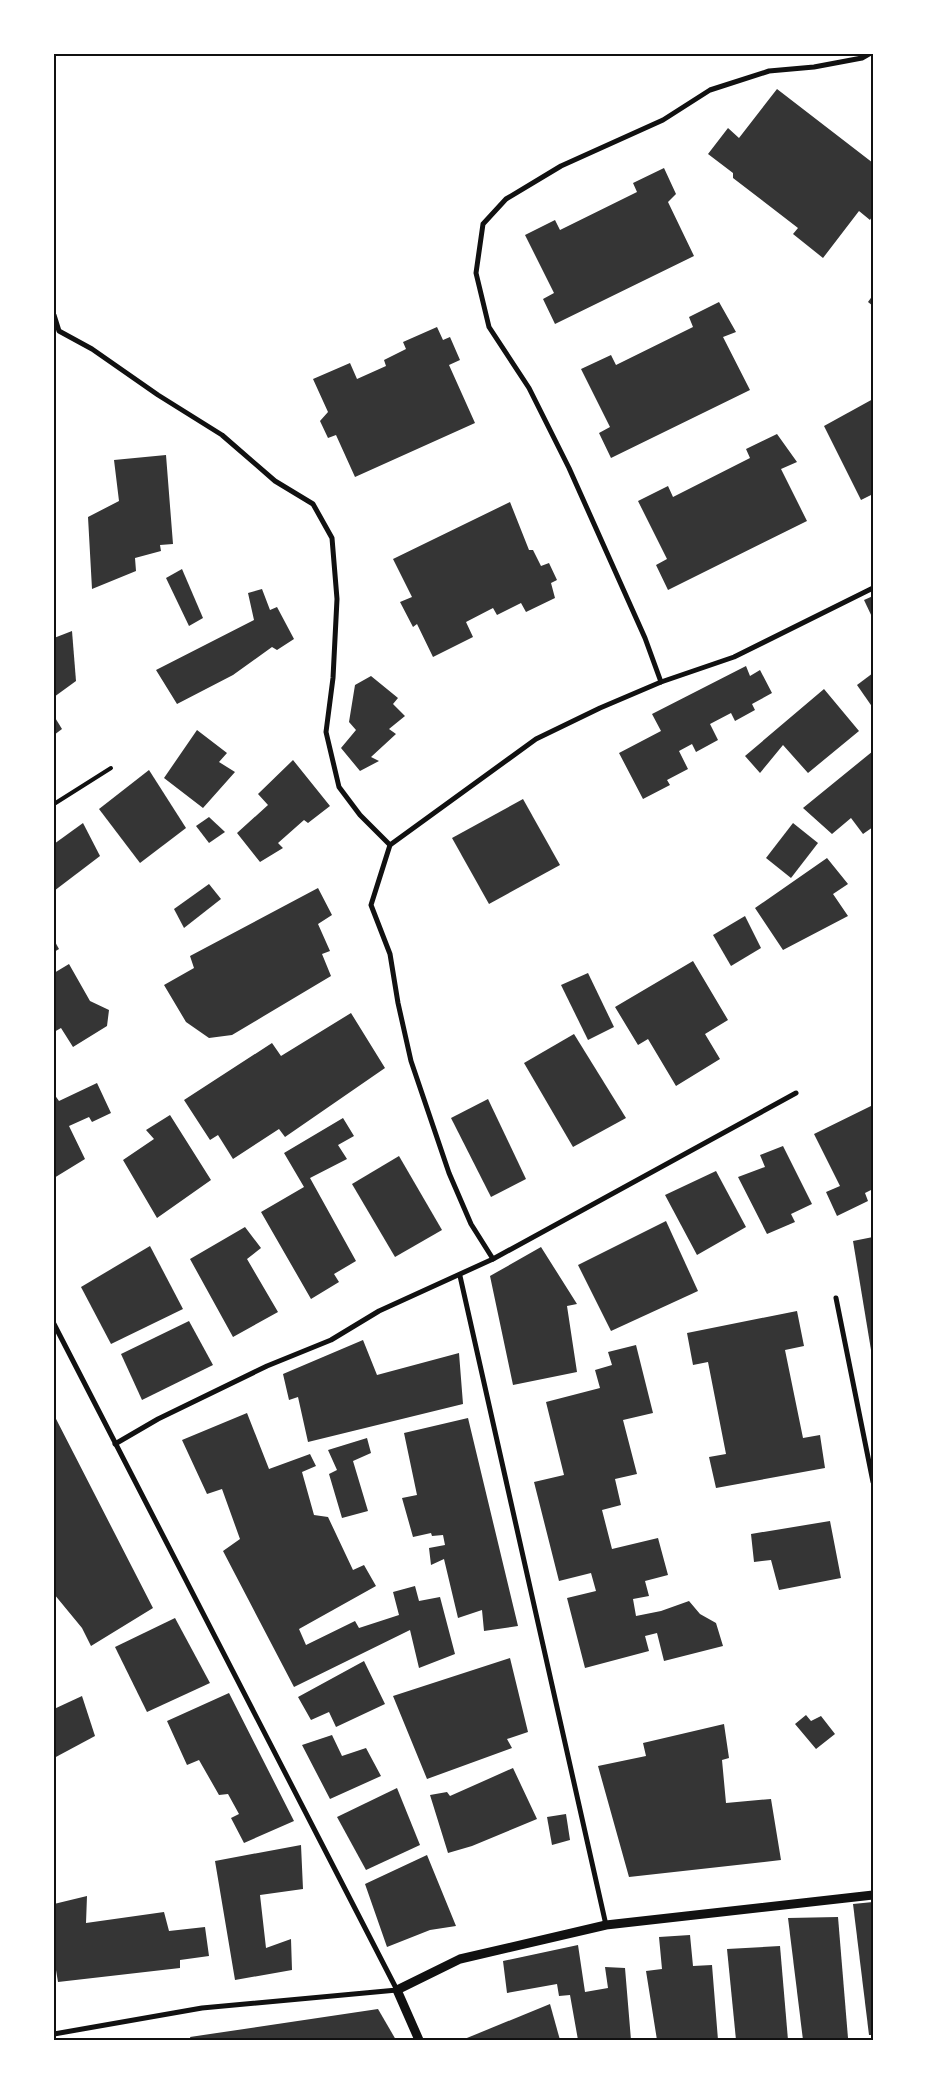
<svg xmlns="http://www.w3.org/2000/svg" width="927" height="2094" viewBox="0 0 927 2094" font-family="'Noto Sans',sans-serif">
<style>
.building{fill:#353535}
.lines{fill:none;stroke-linecap:round;stroke-linejoin:round}
.service{stroke:#111;stroke-width:4}
.minor{stroke:#111;stroke-width:5}
.tertiary{stroke:#111;stroke-width:9}
.neatline{fill:none;stroke:#111;stroke-width:2}
</style>
<rect width="100%" height="100%" fill="#fff"/>
<!-- building -->
<g class="building">
<polygon points="777,89 873,163 873,215 870,220 859,211 823,258 793,234 798,228 733,178 733,173 708,154 728,128 739,138"/>
<polygon points="664,168 676,194 668,202 694,256 555,324 543,299 554,293 525,235 555,220 560,230 637,192 633,183"/>
<polygon points="873,295 873,306 868,302"/>
<polygon points="719,302 736,332 723,337 750,390 611,458 599,433 610,427 581,369 611,355 616,365 693,327 689,317"/>
<polygon points="437,327 443,340 450,337 460,360 449,365 475,423 355,477 336,435 328,438 320,421 328,412 313,379 350,363 357,379 386,366 384,360 406,349 403,342"/>
<polygon points="873,399 873,494 861,500 824,426"/>
<polygon points="777,434 797,462 781,469 807,521 668,590 656,565 667,559 638,501 668,486 673,497 750,458 746,449"/>
<polygon points="166,455 173,544 160,545 161,551 135,558 136,571 92,589 88,517 119,501 114,460"/>
<polygon points="510,502 529,550 533,550 541,566 549,563 557,580 551,583 555,598 526,612 521,603 497,615 493,608 466,622 473,637 433,657 417,624 413,627 400,602 412,597 393,559"/>
<polygon points="182,569 203,618 189,626 166,578"/>
<polygon points="262,589 270,610 277,607 294,639 277,650 272,647 233,675 177,704 156,670 254,620 248,593"/>
<polygon points="873,596 873,619 864,600"/>
<polygon points="72,631 76,681 54,697 54,638"/>
<polygon points="746,666 750,676 760,670 772,693 752,704 755,710 735,721 731,713 710,724 718,740 696,752 692,744 679,751 688,769 667,780 670,785 643,799 619,753 661,731 652,714"/>
<polygon points="873,673 873,708 857,685"/>
<polygon points="371,676 398,698 393,704 405,716 389,729 396,734 371,757 379,761 360,771 341,748 356,730 349,722 355,685"/>
<polygon points="824,689 859,731 808,773 783,745 760,773 745,756"/>
<polygon points="54,716 62,729 54,735"/>
<polygon points="197,730 227,753 219,762 235,772 203,808 164,778"/>
<polygon points="873,751 873,827 863,834 851,818 832,834 803,808"/>
<polygon points="293,760 330,806 308,823 304,820 278,843 283,848 260,862 237,833 268,805 258,794"/>
<polygon points="149,770 186,828 140,863 99,809"/>
<polygon points="523,799 560,865 489,904 452,838"/>
<polygon points="209,817 225,832 209,843 196,826"/>
<polygon points="83,823 100,856 54,891 54,844"/>
<polygon points="793,823 818,843 791,878 766,858"/>
<polygon points="827,858 848,884 833,894 848,916 783,950 755,908"/>
<polygon points="209,884 221,899 184,928 174,909"/>
<polygon points="318,888 332,915 318,924 330,951 322,954 331,976 232,1035 209,1038 186,1022 164,985 194,968 190,956"/>
<polygon points="745,916 761,948 731,966 713,935"/>
<polygon points="54,940 59,949 54,952"/>
<polygon points="693,961 728,1020 705,1034 720,1059 676,1086 648,1039 638,1045 615,1007"/>
<polygon points="69,964 90,1001 109,1010 107,1026 73,1047 61,1028 54,1032 54,973"/>
<polygon points="588,973 614,1027 588,1040 561,985"/>
<polygon points="351,1013 385,1068 285,1137 279,1129 233,1159 218,1135 210,1140 184,1100 272,1043 281,1056"/>
<polygon points="574,1034 626,1118 573,1147 524,1063"/>
<polygon points="97,1083 111,1113 92,1122 89,1117 69,1126 85,1159 54,1178 54,1094 59,1101"/>
<polygon points="488,1099 526,1179 491,1197 451,1118"/>
<polygon points="873,1105 873,1189 865,1193 868,1201 837,1216 826,1192 840,1186 814,1134"/>
<polygon points="170,1115 211,1180 157,1218 123,1160 154,1139 146,1130"/>
<polygon points="343,1118 354,1136 338,1145 347,1159 310,1178 356,1261 334,1274 339,1282 311,1299 261,1212 304,1187 284,1153"/>
<polygon points="783,1146 812,1204 791,1214 795,1222 767,1234 738,1177 765,1167 760,1155"/>
<polygon points="399,1156 442,1230 395,1257 352,1184"/>
<polygon points="716,1171 746,1227 697,1255 665,1195"/>
<polygon points="666,1221 698,1291 611,1331 578,1265"/>
<polygon points="245,1227 261,1248 247,1259 278,1312 233,1337 190,1259"/>
<polygon points="873,1237 873,1356 872,1356 853,1241"/>
<polygon points="150,1246 183,1309 111,1344 81,1287"/>
<polygon points="541,1247 577,1304 567,1306 577,1372 513,1385 490,1276"/>
<polygon points="797,1311 804,1346 785,1350 803,1438 820,1435 825,1468 716,1488 709,1457 726,1454 708,1362 693,1365 687,1333"/>
<polygon points="189,1321 213,1365 142,1400 121,1354"/>
<polygon points="363,1340 377,1375 459,1353 463,1404 308,1442 298,1397 289,1400 283,1374"/>
<polygon points="636,1345 653,1413 623,1420 637,1474 615,1479 621,1505 602,1510 612,1549 658,1538 668,1575 645,1581 649,1596 633,1599 636,1616 661,1611 689,1601 700,1614 716,1623 723,1646 664,1661 657,1633 645,1636 649,1651 585,1668 567,1598 596,1591 591,1573 559,1581 534,1482 564,1475 546,1402 600,1388 595,1370 612,1365 608,1352"/>
<polygon points="247,1413 269,1469 310,1454 316,1466 302,1472 314,1515 328,1517 353,1570 364,1565 376,1586 299,1629 306,1645 355,1621 359,1628 399,1615 393,1592 415,1586 419,1601 440,1597 455,1654 419,1668 410,1630 294,1687 223,1551 240,1539 222,1489 207,1494 182,1440"/>
<polygon points="54,1415 153,1608 91,1646 82,1628 54,1594"/>
<polygon points="468,1418 518,1626 484,1631 482,1610 458,1618 444,1559 431,1565 429,1548 445,1545 443,1535 432,1536 431,1533 413,1537 402,1498 417,1495 404,1433"/>
<polygon points="367,1438 371,1453 353,1461 368,1511 342,1518 329,1474 337,1470 328,1450"/>
<polygon points="830,1521 841,1578 779,1590 771,1560 754,1562 751,1534"/>
<polygon points="175,1618 210,1683 147,1712 115,1647"/>
<polygon points="510,1658 528,1732 507,1739 512,1748 427,1779 393,1696"/>
<polygon points="364,1661 385,1704 336,1727 329,1712 311,1720 298,1697"/>
<polygon points="229,1693 294,1821 244,1843 231,1818 239,1814 228,1794 219,1795 199,1760 187,1765 167,1721"/>
<polygon points="82,1696 95,1736 54,1758 54,1709"/>
<polygon points="806,1715 811,1721 821,1716 835,1734 816,1749 795,1724"/>
<polygon points="724,1724 729,1758 722,1760 726,1803 771,1799 781,1860 629,1877 598,1766 646,1756 643,1743"/>
<polygon points="332,1735 342,1756 366,1748 381,1776 330,1799 302,1745"/>
<polygon points="513,1768 537,1819 472,1846 448,1853 430,1795 447,1792 450,1796"/>
<polygon points="397,1788 420,1845 366,1870 337,1817"/>
<polygon points="566,1814 570,1840 552,1845 547,1817"/>
<polygon points="301,1845 303,1889 260,1895 266,1948 291,1939 292,1970 235,1980 215,1861"/>
<polygon points="427,1855 456,1926 430,1930 387,1947 365,1884"/>
<polygon points="87,1896 86,1923 164,1912 169,1931 205,1927 209,1956 180,1960 180,1968 58,1982 54,1958 54,1904"/>
<polygon points="873,1902 873,2035 869,2035 853,1904"/>
<polygon points="838,1917 848,2038 803,2040 788,1918"/>
<polygon points="690,1935 693,1966 712,1965 718,2040 657,2040 646,1971 662,1969 659,1937"/>
<polygon points="578,1945 585,1992 608,1988 605,1967 625,1968 631,2040 578,2040 570,1995 559,1996 557,1984 507,1993 503,1961"/>
<polygon points="780,1946 788,2040 736,2040 727,1949"/>
<polygon points="550,2004 560,2040 462,2040"/>
<polygon points="378,2009 396,2040 191,2040 190,2037"/>
</g>
<g class="lines">
<!-- service -->
<polyline class="service" points="54,804 111,768"/>
<!-- minor -->
<g class="minor">
<polyline points="54,315 59,331 92,349 158,395 222,435 275,481 313,504 332,538 337,599 333,678 326,732 339,787 360,815 390,845"/>
<polyline points="661,682 645,638 569,468 529,388 489,327 476,273 483,224 506,199 561,166 663,120 710,90 769,71 814,67 862,58 869,54"/>
<polyline points="493,1259 471,1224 449,1173 411,1061 398,1003 390,954 371,905 390,845 536,739 600,708 661,682 734,657 873,588"/>
<polyline points="460,1276 606,1925"/>
<polyline points="836,1298 873,1482"/>
<polyline points="54,1324 397,1990 202,2008 54,2034"/>
<polyline points="115,1444 158,1419 267,1366 331,1340 379,1311 493,1259 796,1093"/>
</g>
<!-- tertiary -->
<polyline class="tertiary" points="419,2040 397,1990 460,1959 606,1925 873,1895"/>
</g>
<!-- border -->
<rect width="927" height="2094" fill="none" stroke="#ffffff" stroke-width="110"/>
<rect x="55" y="55" width="817" height="1984" class="neatline"/>
</svg>
